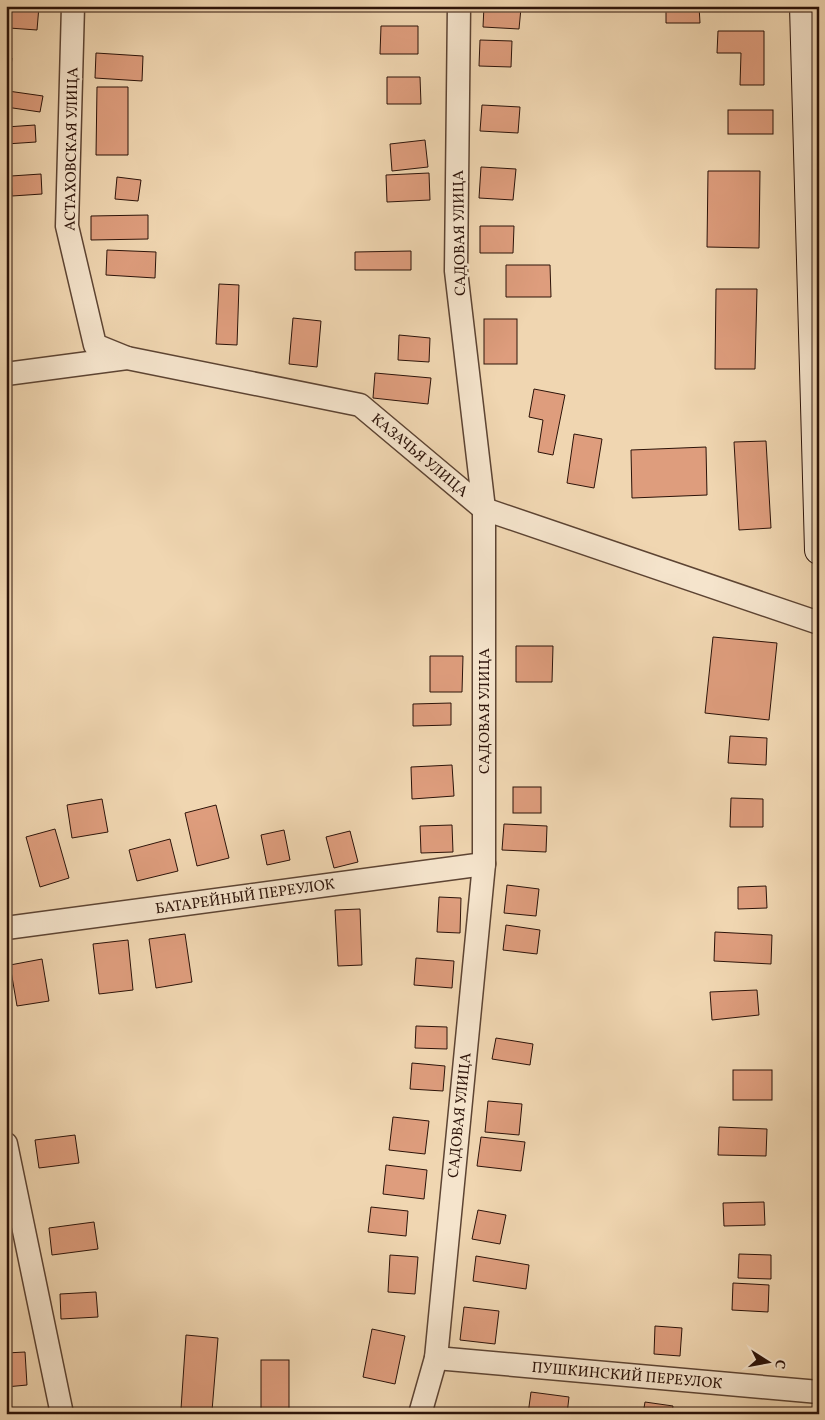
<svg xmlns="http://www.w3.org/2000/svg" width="825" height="1420" viewBox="0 0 825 1420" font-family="Vollkorn,serif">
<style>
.building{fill:#de9d7d;stroke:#2c1309}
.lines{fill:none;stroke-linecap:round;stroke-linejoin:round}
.street-casing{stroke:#5d4433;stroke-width:25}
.secondary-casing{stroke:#2c1309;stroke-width:30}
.street{stroke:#f5e4cc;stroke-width:22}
.secondary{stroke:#f5e4cc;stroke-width:28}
.labels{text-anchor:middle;stroke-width:5;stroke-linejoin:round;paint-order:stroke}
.street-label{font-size:15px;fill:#2c1309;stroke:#f5e4cc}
</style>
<rect width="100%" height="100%" fill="#f0d6b1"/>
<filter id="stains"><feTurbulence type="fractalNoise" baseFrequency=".004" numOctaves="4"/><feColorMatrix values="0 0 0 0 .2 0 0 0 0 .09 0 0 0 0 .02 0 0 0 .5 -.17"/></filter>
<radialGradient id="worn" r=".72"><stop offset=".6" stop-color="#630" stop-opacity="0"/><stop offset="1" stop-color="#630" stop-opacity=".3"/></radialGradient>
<!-- building -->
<g class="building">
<polygon points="10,6 39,6 37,30 9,28"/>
<polygon points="484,6 521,8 519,29 483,27"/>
<polygon points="666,6 699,6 700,23 666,23"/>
<polygon points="381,26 418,26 418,54 380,54"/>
<polygon points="718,31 764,31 764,85 740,85 741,53 717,53"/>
<polygon points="480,40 512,41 511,67 479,66"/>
<polygon points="96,53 143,56 142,81 95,78"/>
<polygon points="6,58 12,58 8,91 43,96 40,112 6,107"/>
<polygon points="387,77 420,77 421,104 387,104"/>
<polygon points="97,87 128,87 128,155 96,155"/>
<polygon points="482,105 520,107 518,133 480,131"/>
<rect x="728" y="110" width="45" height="24"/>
<polygon points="35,125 36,142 6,144 6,127"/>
<polygon points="425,140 428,167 392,171 390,144"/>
<polygon points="481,167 516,169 513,200 479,198"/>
<polygon points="708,171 760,171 759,248 707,247"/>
<polygon points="429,173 430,200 387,202 386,175"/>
<polygon points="41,174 42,194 12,196 11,176"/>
<polygon points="117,177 141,180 138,201 115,199"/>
<polygon points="148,215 148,239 91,240 91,216"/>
<polygon points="480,226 514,226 513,253 480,253"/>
<polygon points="6,243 10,244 7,304 6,304"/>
<polygon points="107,250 156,252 155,278 106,275"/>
<polygon points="411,251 411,270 355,270 355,252"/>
<polygon points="506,265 550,265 551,297 506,297"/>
<polygon points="219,284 239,285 237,345 216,344"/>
<polygon points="716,289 757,289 755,369 715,369"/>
<polygon points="293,318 321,321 317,367 289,364"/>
<rect x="484" y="319" width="33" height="45"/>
<polygon points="399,335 430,338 429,362 398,360"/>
<polygon points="375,373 431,378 428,404 373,398"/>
<polygon points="534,389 565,395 553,455 538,452 543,420 529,417"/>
<polygon points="574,434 602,439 594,488 567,483"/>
<polygon points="766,441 771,528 739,530 734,442"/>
<polygon points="706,447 707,495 632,498 631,450"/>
<polygon points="713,637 777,643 769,720 705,713"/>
<polygon points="516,646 553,646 552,682 516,682"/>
<polygon points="430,656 463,656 462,692 430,692"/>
<polygon points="451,703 451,725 413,726 413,704"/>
<polygon points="730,736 767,738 766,765 728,763"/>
<polygon points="452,765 454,796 412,799 411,767"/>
<rect x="513" y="787" width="28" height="26"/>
<polygon points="731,798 763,799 763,827 730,827"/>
<polygon points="102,799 108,832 72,838 67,805"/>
<polygon points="216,805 229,858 197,866 185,813"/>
<polygon points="504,824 547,826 546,852 502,850"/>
<polygon points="452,825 453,852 421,853 420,826"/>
<polygon points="55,829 69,878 40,887 26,837"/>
<polygon points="284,830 290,860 267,865 261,835"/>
<polygon points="350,831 358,862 334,868 326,837"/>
<polygon points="170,839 178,871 137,881 129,850"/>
<polygon points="507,885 539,889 536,916 504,913"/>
<polygon points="766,886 767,908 738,909 738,887"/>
<polygon points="439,897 461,898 460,933 437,932"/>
<polygon points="360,909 362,965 338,966 335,910"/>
<polygon points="506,925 540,930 537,954 503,950"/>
<polygon points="715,932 772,935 771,964 714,961"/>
<polygon points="185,934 192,982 156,988 149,939"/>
<polygon points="128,940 133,990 99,994 93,944"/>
<polygon points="416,958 454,961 452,988 414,985"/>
<polygon points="42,959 49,1001 17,1006 10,965"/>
<polygon points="757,990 759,1015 712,1020 710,992"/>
<polygon points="416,1026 447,1027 447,1049 415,1048"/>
<polygon points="496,1038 533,1044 530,1065 492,1059"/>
<polygon points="412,1063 445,1066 443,1091 410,1089"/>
<rect x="733" y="1070" width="39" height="30"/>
<polygon points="488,1101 522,1104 519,1135 485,1132"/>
<polygon points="393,1117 429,1121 425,1154 389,1150"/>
<polygon points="719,1127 767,1129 766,1156 718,1155"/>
<polygon points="75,1135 79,1163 39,1168 35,1140"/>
<polygon points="481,1137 525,1142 521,1171 477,1166"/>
<polygon points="386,1165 427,1170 424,1199 383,1194"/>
<polygon points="764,1202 765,1225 724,1226 723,1203"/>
<polygon points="371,1207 408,1211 406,1236 368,1232"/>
<polygon points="478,1210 506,1215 500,1244 472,1239"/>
<polygon points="94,1222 98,1249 52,1255 49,1228"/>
<polygon points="739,1254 771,1255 771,1279 738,1278"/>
<polygon points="390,1255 418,1257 415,1294 388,1292"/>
<polygon points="476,1256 529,1265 526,1289 473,1281"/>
<polygon points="733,1283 769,1285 768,1312 732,1310"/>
<polygon points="96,1292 98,1317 61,1319 60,1294"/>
<polygon points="464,1307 499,1311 495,1344 460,1340"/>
<polygon points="655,1326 682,1328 680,1356 654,1354"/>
<polygon points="372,1329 405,1336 395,1384 363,1377"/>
<polygon points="186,1335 218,1338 212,1411 181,1409"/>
<polygon points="25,1352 27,1385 6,1387 6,1353"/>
<rect x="261" y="1360" width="28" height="53"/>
<polygon points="531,1392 569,1397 567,1414 528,1414"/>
<polygon points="645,1402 673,1406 672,1414 643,1414"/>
</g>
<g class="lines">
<defs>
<g id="street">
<polyline points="73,6 67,226 95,345 127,358"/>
<polyline points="6,374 127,358 360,405 484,509 819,623"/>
<polyline points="6,928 484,864"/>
<polyline points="6,1144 62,1414"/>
<polyline points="436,1358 819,1392"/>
<polyline points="420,1414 436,1358 484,864 484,509 456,271 459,6"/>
</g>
<polyline id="secondary" points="804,6 819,550"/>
</defs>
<!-- street casing -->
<use href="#street" class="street-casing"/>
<!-- secondary casing -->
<use href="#secondary" class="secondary-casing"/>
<!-- street -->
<use href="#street" class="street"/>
<!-- secondary -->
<use href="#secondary" class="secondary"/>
</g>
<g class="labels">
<!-- street labels -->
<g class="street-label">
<text transform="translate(71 149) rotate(-89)" y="5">АСТАХОВСКАЯ УЛИЦА</text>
<text transform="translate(459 233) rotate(-91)" y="5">САДОВАЯ УЛИЦА</text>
<text transform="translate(420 455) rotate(40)" y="5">КАЗАЧЬЯ УЛИЦА</text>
<text transform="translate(484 711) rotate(-90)" y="5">САДОВАЯ УЛИЦА</text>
<text transform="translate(245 896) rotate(-8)" y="5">БАТАРЕЙНЫЙ ПЕРЕУЛОК</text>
<text transform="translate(459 1115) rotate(-84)" y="5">САДОВАЯ УЛИЦА</text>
<text transform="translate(627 1375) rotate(5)" y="5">ПУШКИНСКИЙ ПЕРЕУЛОК</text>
</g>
</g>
<!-- margin -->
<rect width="825" height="1420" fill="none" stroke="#f0d6b1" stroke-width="25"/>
<rect x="8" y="8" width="810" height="1405" fill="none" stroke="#2c1309" stroke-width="2.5"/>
<rect x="12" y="12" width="800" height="1395" fill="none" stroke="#2c1309"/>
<!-- north arrow -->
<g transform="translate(768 1362) rotate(101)" stroke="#f5e4cc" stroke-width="4" paint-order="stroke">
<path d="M0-4L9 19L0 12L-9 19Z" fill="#2c1309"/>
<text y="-8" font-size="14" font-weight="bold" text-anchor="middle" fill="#2c1309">С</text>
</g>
<rect width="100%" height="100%" filter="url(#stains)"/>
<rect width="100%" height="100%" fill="url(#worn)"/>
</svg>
